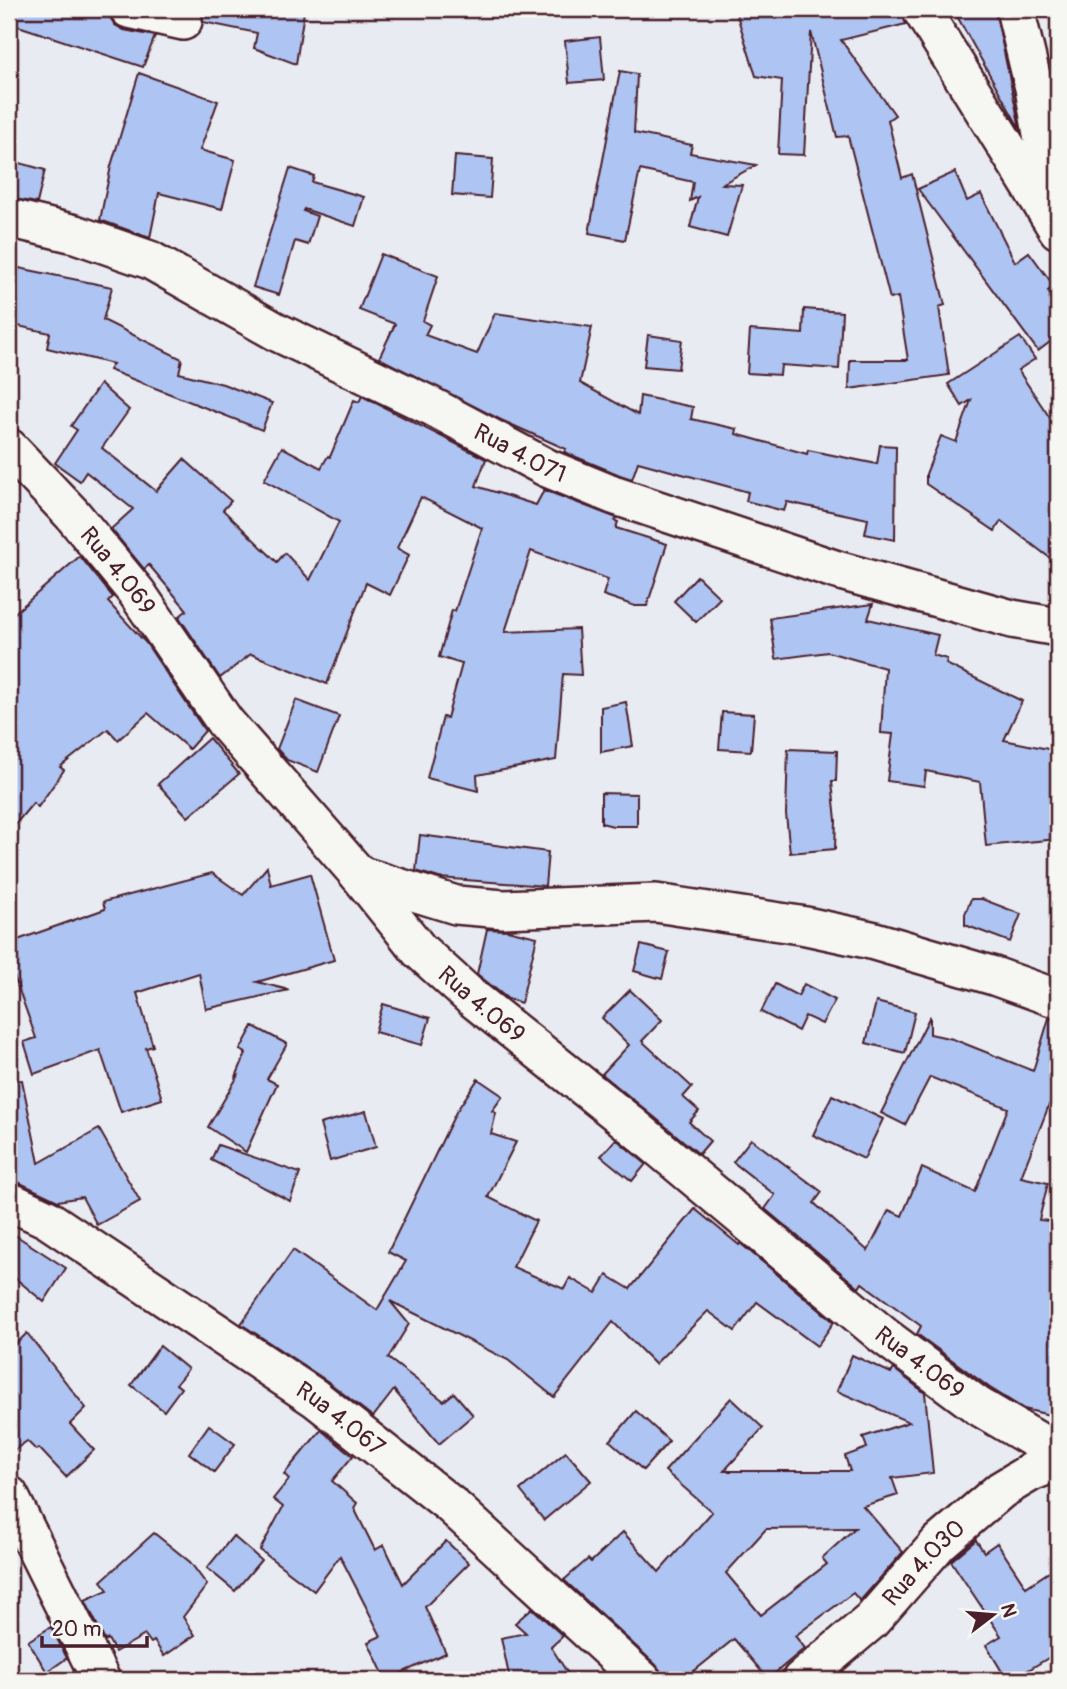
<svg xmlns="http://www.w3.org/2000/svg" width="1067" height="1689" viewBox="0 0 1067 1689" font-family="Pangolin,sans-serif">
<style>
.building{fill:#aec4f2;stroke:#4a1f2b;stroke-width:2;fill-rule:evenodd}
.lines{fill:none;stroke-linecap:round;stroke-linejoin:round}
.minor-casing{stroke:#4a1f2b;stroke-width:42}
.minor{stroke:#f6f6f2;stroke-width:37}
.labels{text-anchor:middle;stroke-width:6;stroke-linejoin:round;paint-order:stroke}
.street-label{font-size:24px;fill:#4a1f2b;stroke:#f6f6f2}
</style>
<rect width="100%" height="100%" fill="#e8ecf2"/>
<filter id="ink" filterUnits="userSpaceOnUse"><feTurbulence type="fractalNoise" baseFrequency=".0143" numOctaves="2"/><feDisplacementMap in="SourceGraphic" scale="14" xChannelSelector="R" yChannelSelector="G"/><feConvolveMatrix kernelMatrix="1 2 1 2 8 2 1 2 1" color-interpolation-filters="sRGB"/></filter>
<g filter="url(#ink)">
<!-- building -->
<g class="building">
<polygon points="9,9 109,9 109,16 115,25 124,30 155,36 143,67 9,23"/>
<polygon points="203,9 284,9 304,12 296,64 254,48 257,33 203,22"/>
<polygon points="735,9 900,9 906,24 841,40 895,115 888,120 902,178 912,174 945,305 939,307 949,375 849,389 850,360 908,360 898,297 890,299 848,136 837,137 811,32 804,155 778,154 782,80 756,76"/>
<polygon points="953,9 995,9 1020,128 1016,122"/>
<polygon points="600,37 604,80 569,83 565,41"/>
<polygon points="620,71 637,74 634,133 692,145 690,153 756,165 722,184 742,185 727,237 690,227 698,197 690,201 693,182 640,170 625,240 589,233"/>
<polygon points="139,73 218,101 200,150 235,160 222,209 159,193 150,238 100,220 111,166"/>
<polygon points="455,156 493,159 490,198 452,195"/>
<polygon points="9,160 45,170 37,203 9,198"/>
<polygon points="290,168 314,176 312,182 364,197 355,226 304,209 303,211 317,216 308,245 295,241 279,295 253,287"/>
<polygon points="955,172 967,201 981,194 1015,262 1029,252 1054,286 1048,291 1058,306 1058,336 1038,351 918,189"/>
<polygon points="381,254 438,276 423,321 430,325 425,335 477,354 495,313 592,327 580,383 638,415 640,396 693,407 691,419 737,429 736,434 807,454 808,450 877,464 880,445 896,446 895,540 865,534 868,519 787,502 784,511 746,501 748,492 638,462 632,479 620,475 564,452 566,449 501,420 379,358 395,324 359,310"/>
<polygon points="9,266 112,287 103,320 182,359 179,373 223,384 272,403 262,430 109,370 113,364 47,348 50,333 9,324"/>
<polygon points="804,309 842,312 839,369 781,365 780,375 747,373 750,330 803,334"/>
<polygon points="648,335 682,340 678,369 644,366"/>
<polygon points="1020,337 1035,359 1018,370 1058,430 1058,564 1001,521 995,531 926,484 926,474 941,436 956,442 971,400 962,406 948,384"/>
<polygon points="100,384 129,410 102,448 156,491 184,459 231,501 223,510 277,562 285,553 310,580 339,522 264,480 282,447 321,468 328,456 330,457 354,400 359,402 362,396 486,459 476,486 536,505 544,490 617,518 615,521 618,522 616,528 667,544 647,606 635,606 603,595 608,579 531,551 505,632 578,629 581,675 563,674 556,760 477,775 478,791 427,778 443,717 447,718 462,664 439,657 452,610 455,611 482,528 421,497 397,548 409,555 390,595 366,583 327,684 251,654 220,678 179,617 187,610 149,565 144,569 111,529 133,509 86,472 80,481 55,463 77,430 71,426"/>
<polygon points="80,556 113,597 108,602 146,643 205,731 189,749 148,713 118,740 108,729 60,767 64,770 38,807 33,803 9,832 9,618"/>
<polygon points="697,576 720,598 696,622 674,601"/>
<polygon points="873,604 868,619 938,635 933,655 947,659 946,664 1022,701 1004,740 1058,751 1058,839 986,846 980,782 926,771 924,786 887,781 893,734 881,733 885,668 828,652 776,659 770,618"/>
<polygon points="296,700 339,716 318,772 287,760 277,749"/>
<polygon points="626,702 633,746 601,752 601,707"/>
<polygon points="722,712 754,714 751,751 719,749"/>
<polygon points="209,738 239,774 188,817 158,784"/>
<polygon points="788,749 837,751 836,781 832,781 836,820 835,849 790,853 786,814"/>
<polygon points="601,793 637,794 637,826 613,826 601,823"/>
<polygon points="420,835 548,852 545,886 439,878 416,871"/>
<polygon points="267,867 271,885 310,874 334,960 257,982 289,990 206,1009 199,973 137,993 153,1046 146,1048 162,1099 121,1112 100,1050 34,1074 24,1042 36,1038 9,962 9,943 105,909 103,902 212,873 243,895"/>
<polygon points="971,899 982,899 1021,914 1010,942 965,925 965,914"/>
<polygon points="487,929 507,930 537,937 521,1003 508,999 477,974"/>
<polygon points="641,945 669,952 662,979 634,971"/>
<polygon points="775,984 798,996 804,984 835,1000 822,1024 805,1016 798,1031 761,1012"/>
<polygon points="630,990 662,1020 642,1041 692,1087 683,1097 699,1111 689,1122 710,1141 699,1154 602,1074 629,1045 602,1018"/>
<polygon points="876,1002 915,1012 905,1053 866,1043"/>
<polygon points="383,1004 430,1018 422,1045 375,1032"/>
<polygon points="930,1016 930,1034 953,1039 1033,1071 1049,1018 1058,1019 1058,1102 1051,1100 1021,1177 1048,1183 1039,1220 1058,1222 1058,1417 1024,1409 990,1388 917,1334 921,1326 862,1283 859,1288 765,1209 775,1195 733,1162 751,1139 822,1192 814,1203 868,1251 889,1210 902,1216 922,1168 975,1192 1008,1108 930,1077 905,1125 881,1113"/>
<polygon points="253,1026 287,1044 267,1079 277,1084 246,1152 208,1127 238,1076 236,1077 246,1053 240,1050"/>
<polygon points="478,1079 503,1096 492,1111 496,1113 491,1134 516,1142 488,1197 536,1221 513,1267 564,1289 570,1278 596,1293 607,1275 630,1289 695,1209 739,1245 740,1243 834,1322 817,1346 757,1302 735,1331 708,1311 655,1364 613,1322 554,1397 508,1360 390,1301 409,1324 388,1358 444,1401 454,1393 473,1415 439,1444 394,1390 373,1417 327,1381 241,1324 293,1250 377,1310 406,1261 388,1252 456,1112"/>
<polygon points="22,1080 39,1163 99,1129 140,1201 97,1225 82,1197 58,1201 18,1182 9,1180 9,1081"/>
<polygon points="832,1095 883,1119 864,1159 813,1135"/>
<polygon points="366,1111 376,1147 330,1161 320,1124"/>
<polygon points="616,1139 646,1164 632,1181 601,1156"/>
<polygon points="218,1145 300,1173 290,1201 211,1160"/>
<polygon points="9,1231 66,1268 44,1302 9,1273"/>
<polygon points="27,1333 86,1408 70,1424 94,1450 66,1477 39,1448 36,1450 27,1441 9,1454 9,1351"/>
<polygon points="160,1346 188,1369 176,1384 181,1388 164,1411 131,1385"/>
<path d="M 852,1355 L 891,1373 L 894,1369 L 925,1393 L 933,1473 L 892,1478 L 898,1495 L 863,1506 L 903,1552 L 860,1601 L 853,1593 L 795,1636 L 805,1648 L 768,1679 L 734,1639 L 683,1680 L 662,1680 L 662,1673 L 656,1665 L 564,1580 L 588,1559 L 591,1562 L 623,1532 L 659,1572 L 712,1512 L 665,1471 L 731,1398 L 763,1428 L 724,1471 L 850,1471 L 845,1456 L 867,1448 L 863,1437 L 909,1422 L 837,1391 ZM 855,1528 L 822,1558 L 827,1564 L 761,1615 L 726,1573 L 766,1529 Z"/>
<polygon points="636,1411 669,1441 643,1470 610,1441"/>
<polygon points="209,1425 235,1444 214,1472 189,1453"/>
<polygon points="321,1430 353,1456 332,1481 357,1503 354,1508 375,1550 384,1545 403,1584 446,1541 469,1563 425,1607 446,1653 386,1680 368,1642 381,1636 340,1556 314,1591 260,1550 283,1507 273,1499 289,1479 284,1474"/>
<polygon points="566,1452 591,1481 544,1520 520,1490"/>
<polygon points="154,1533 190,1562 207,1585 183,1617 195,1635 164,1656 154,1641 151,1643 145,1635 115,1652 108,1639 105,1641 85,1600 108,1590 101,1581"/>
<polygon points="233,1536 261,1560 235,1591 207,1568"/>
<polygon points="976,1540 984,1552 997,1543 1026,1587 1058,1566 1058,1652 1012,1680 1007,1680 986,1645 1001,1636 951,1561"/>
<polygon points="532,1608 563,1636 551,1647 572,1680 510,1680 501,1638 526,1633 515,1623"/>
<polygon points="51,1627 67,1658 47,1672 28,1641"/>
</g>
<g class="lines">
<defs>
<g id="minor">
<polyline points="129,9 183,21"/>
<polyline points="921,9 1058,230"/>
<polyline points="1015,9 1034,88 1056,214"/>
<path id="s1" d="M 9,218 L 75,234 L 150,260 L 277,332 L 431,406 L 547,468 L 613,495 L 837,570 L 1012,619 L 1058,627"/>
<path id="s2" d="M 9,448 L 72,514 L 137,593 L 225,722 L 359,875 L 419,950 L 471,997 L 628,1122 L 884,1336 L 978,1406 L 1058,1453"/>
<polyline points="359,875 456,905 503,909 656,903 806,926 871,940 994,976 1058,999"/>
<path id="s3" d="M 9,1201 L 47,1219 L 315,1398 L 451,1505 L 642,1680"/>
<polyline points="9,1495 101,1680"/>
<path id="s4" d="M 801,1680 L 871,1621 L 939,1543 L 1001,1490 L 1031,1472 L 1058,1461"/>
</g>
</defs>
<!-- minor casing -->
<use href="#minor" class="minor-casing"/>
<!-- minor -->
<use href="#minor" class="minor"/>
</g>
</g>
<g class="labels">
<!-- street labels -->
<g class="street-label">
<text dy="8" stroke="none"><textPath href="#s1" startOffset="565">Rua 4.071</textPath></text>
<text dy="8" stroke="none"><textPath href="#s2" startOffset="164">Rua 4.069</textPath></text>
<text dy="8" stroke="none"><textPath href="#s2" startOffset="732">Rua 4.069</textPath></text>
<text dy="8" stroke="none"><textPath href="#s2" startOffset="1298">Rua 4.069</textPath></text>
<text dy="8" stroke="none"><textPath href="#s3" startOffset="397">Rua 4.067</textPath></text>
<text dy="8" stroke="none"><textPath href="#s4" startOffset="170">Rua 4.030</textPath></text>
</g>
</g>
<!-- margin -->
<rect width="1067" height="1689" fill="none" stroke="#f6f6f2" stroke-width="35"/>
<rect x="18" y="18" width="1032" height="1654" fill="none" stroke="#4a1f2b" stroke-width="2.5" filter="url(#ink)"/>
<!-- north arrow -->
<g transform="translate(993 1615) rotate(74)" stroke="#f6f6f2" stroke-width="5" paint-order="stroke">
<path d="M0-5L12 26L0 18L-12 26Z" fill="#4a1f2b"/>
<text y="-10" font-size="19" font-weight="bold" text-anchor="middle" fill="#4a1f2b">N</text>
</g>
<!-- scale -->
<path d="M42 1636v10h105v-10" fill="none" stroke="#4a1f2b" stroke-width="3.5"/>
<text x="52" y="1636" font-size="21" fill="#4a1f2b" stroke="#f6f6f2" stroke-width="5" paint-order="stroke">20 m</text>
</svg>
